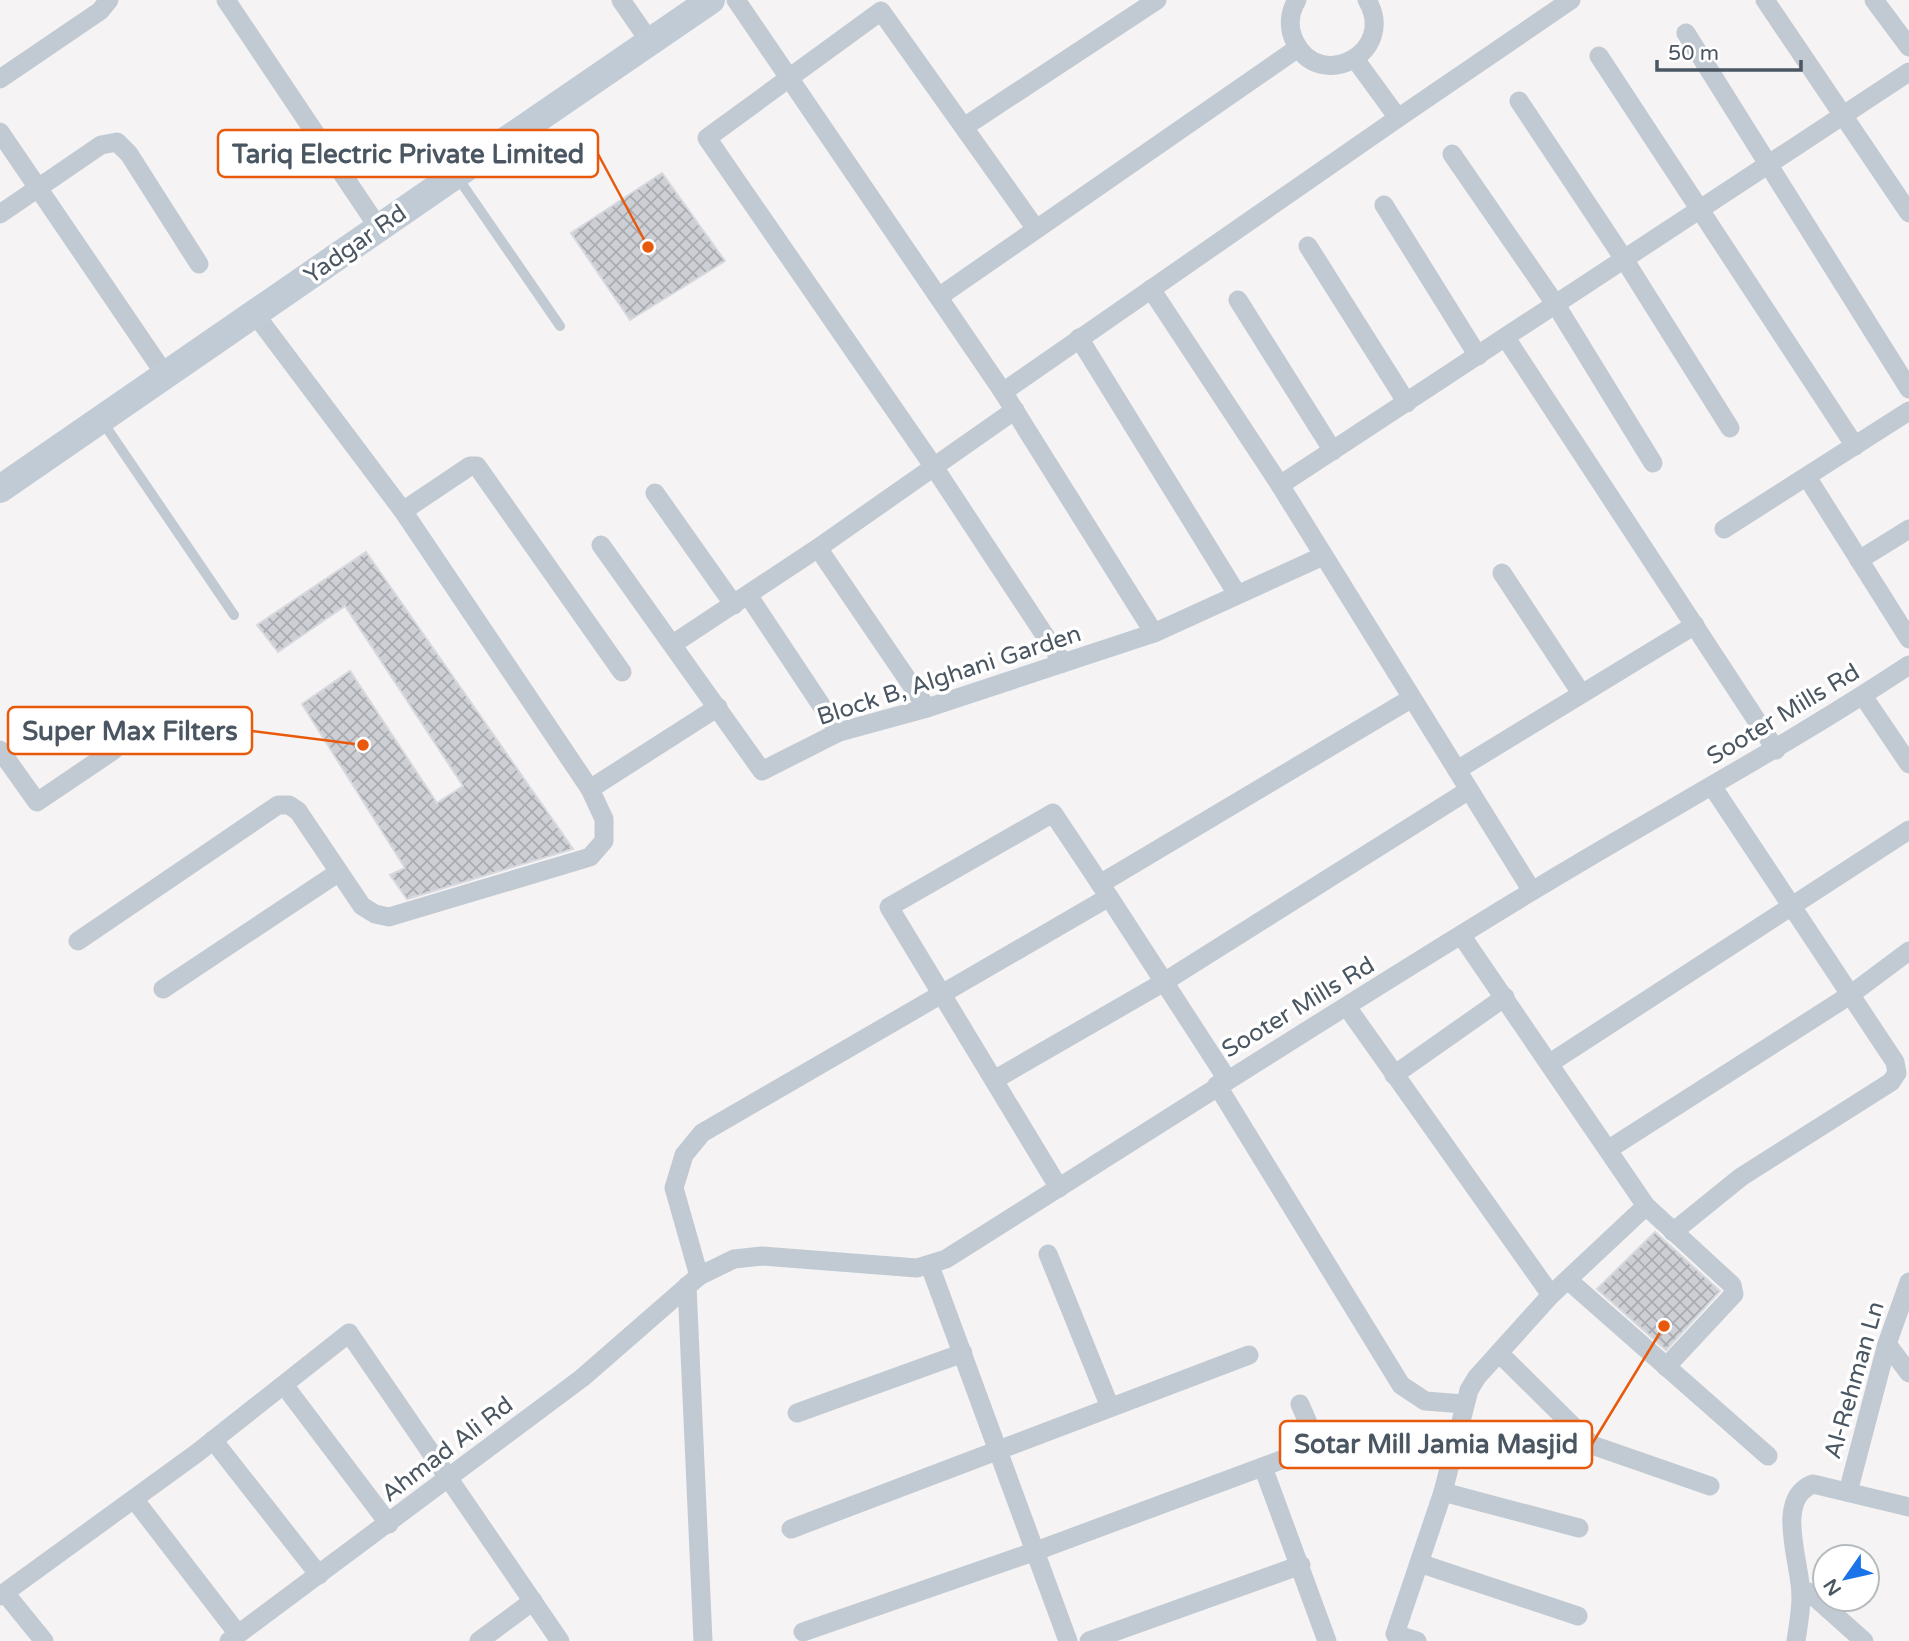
<svg xmlns="http://www.w3.org/2000/svg" width="1909" height="1641" viewBox="0 0 1909 1641" font-family="'Varela Round',sans-serif">
<style>
.building{fill:url(#building-cross-hatch);stroke:#d7d9de;stroke-width:2}
.lines{fill:none;stroke-linecap:round;stroke-linejoin:round}
.lane{stroke:#c1cad2;stroke-width:10}
.street{stroke:#c1cad2;stroke-width:19}
.secondary{stroke:#c1cbd6;stroke-width:28}
.labels{text-anchor:middle;stroke-width:7;stroke-linejoin:round;paint-order:stroke}
.street-label{font-size:24px;fill:#4a5661;stroke:#fff}
.leader{fill:none;stroke:#e8590c;stroke-width:2.5}
.callout-dot{fill:#e8590c;stroke:#fff;stroke-width:2.5}
.callout{fill:#fff;stroke:#e8590c;stroke-width:2.5}
.callout-label{font-size:26px;text-anchor:middle;font-weight:bold;fill:#4a5661}
</style>
<defs>
<pattern id="building-cross-hatch" width="8" height="8" patternUnits="userSpaceOnUse" patternTransform="scale(1.75)"><rect width="8" height="8" fill="#cdcfd5"/><path d="M0 0l8 8M0 8l8-8" fill="none" stroke="#a8abb0"/></pattern>
</defs>
<rect width="100%" height="100%" fill="#f5f3f3"/>
<!-- building -->
<g class="building">
<polygon points="662,173 725,261 630,320 571,233"/>
<polygon points="366,552 573,849 407,899 390,875 405,868 302,704 350,671 437,803 463,786 345,606 278,652 257,625"/>
<polygon points="1655,1232 1720,1291 1666,1350 1597,1289"/>
</g>
<g class="lines">
<!-- lane -->
<g class="lane">
<polyline points="458,178 560,326"/>
<polyline points="102,421 234,615"/>
</g>
<!-- street -->
<g class="street">
<polyline points="226,0 378,227"/>
<polyline points="621,0 650,42"/>
<polyline points="736,0 1003,392"/>
<path d="M 1297,0 C 1289,13 1288,28 1295,42 C 1320,93 1398,52 1367,0"/>
<polyline points="1765,0 1909,213"/>
<polyline points="1874,0 1909,47"/>
<polyline points="1686,33 1909,389"/>
<polyline points="1599,56 1855,446"/>
<polyline points="1355,59 1398,118 1571,0"/>
<polyline points="0,79 100,11 109,0"/>
<polyline points="1519,101 1624,259 1730,428"/>
<polyline points="964,127 1157,0"/>
<polyline points="0,132 164,373"/>
<polyline points="1452,154 1556,305 1653,463"/>
<polyline points="1384,205 1478,356"/>
<polyline points="0,214 101,145 117,142 129,154 199,264"/>
<polyline points="1036,229 881,11 707,138 934,467 1063,663"/>
<polyline points="1308,246 1407,403"/>
<polyline points="1151,289 1280,485 1532,891"/>
<polyline points="940,296 1298,48"/>
<polyline points="1238,300 1333,451"/>
<polyline points="1079,338 1237,594"/>
<polyline points="1506,338 1776,750"/>
<polyline points="1807,477 1909,639"/>
<polyline points="1280,485 1909,72"/>
<polyline points="655,493 734,605"/>
<polyline points="403,511 470,466 477,466 622,672"/>
<polyline points="1724,529 1909,411"/>
<polyline points="601,545 762,771 839,732 927,708 1154,633 1323,556"/>
<polyline points="818,548 927,708"/>
<polyline points="1859,560 1909,529"/>
<polyline points="1502,573 1581,693"/>
<polyline points="748,595 839,732"/>
<polyline points="1154,633 1003,392 1398,118"/>
<polyline points="673,644 818,548 1015,410"/>
<polyline points="1863,696 1909,764"/>
<polyline points="0,750 37,802 114,750"/>
<polyline points="1457,770 1695,625"/>
<polyline points="590,789 718,707"/>
<polyline points="1100,884 1412,698"/>
<polyline points="78,941 278,805 289,805 298,811 362,906 375,914 389,917 590,857 604,841 604,819 590,789 403,511 255,314"/>
<polyline points="163,989 339,872"/>
<polyline points="1347,1007 1551,1295"/>
<polyline points="1550,1063 1909,830"/>
<polyline points="1394,1075 1505,997"/>
<polyline points="994,1080 1164,982 1469,790"/>
<polyline points="1217,1085 1401,1385 1425,1401 1464,1404"/>
<polyline points="1609,1149 1850,995 1909,951"/>
<polyline points="1059,1188 889,907 1053,813 1109,897"/>
<polyline points="1646,1206 1732,1285 1734,1294 1666,1367"/>
<polyline points="1673,1232 1741,1177 1891,1082 1897,1073 1895,1062 1712,786"/>
<polyline points="1048,1254 1110,1407"/>
<polyline points="930,1266 1068,1641"/>
<polyline points="699,1276 674,1188 684,1155 702,1133 1109,897 1227,1079"/>
<polyline points="1568,1280 1768,1456"/>
<polyline points="687,1286 703,1641"/>
<polyline points="1887,1344 1909,1373"/>
<polyline points="1499,1353 1592,1445 1710,1486"/>
<polyline points="284,1385 389,1524"/>
<polyline points="797,1413 963,1353"/>
<polyline points="213,1440 319,1575"/>
<polyline points="1263,1467 1327,1641"/>
<polyline points="1443,1492 1579,1528"/>
<polyline points="1848,1492 1887,1344 1909,1282"/>
<polyline points="134,1499 238,1634"/>
<polyline points="791,1529 1249,1355"/>
<polyline points="1419,1563 1578,1616"/>
<polyline points="5,1593 44,1641"/>
<polyline points="1801,1595 1809,1592 1864,1641"/>
<polyline points="0,1596 197,1453 349,1333 560,1641"/>
<path d="M 803,1632 L 1036,1551 L 1305,1451 C 1318,1436 1306,1420 1300,1404"/>
<path d="M 229,1641 L 582,1378 L 699,1276 L 734,1259 L 762,1256 L 917,1268 L 946,1259 C 1140,1137 1333,1012 1529,893 C 1655,816 1785,747 1909,665"/>
<polyline points="479,1641 533,1601"/>
<polyline points="1089,1641 1301,1565"/>
<polyline points="1417,1641 1395,1634 1443,1492 1469,1390 1477,1377 1551,1295 1646,1206 1461,935"/>
<path d="M 1796,1641 C 1798,1627 1801,1611 1801,1597 C 1802,1566 1773,1499 1813,1484 L 1909,1507"/>
</g>
<!-- secondary -->
<path class="secondary" d="M 0,489 C 236,324 474,163 711,0"/>
</g>
<g class="labels">
<!-- street labels -->
<g class="street-label">
<text transform="translate(355 244) rotate(-35)" y="8">Yadgar Rd</text>
<text transform="translate(949 675) rotate(-18)" y="8">Block B, Alghani Garden</text>
<text transform="translate(1783 714) rotate(-31)" y="8">Sooter Mills Rd</text>
<text transform="translate(1298 1007) rotate(-31)" y="8">Sooter Mills Rd</text>
<text transform="translate(1854 1380) rotate(-74)" y="8">Al-Rehman Ln</text>
<text transform="translate(447 1449) rotate(-37)" y="8">Ahmad Ali Rd</text>
</g>
</g>
<!-- callouts -->
<path class="leader" d="M648 247L598 154M363 745L252 731M1664 1326L1592 1444"/>
<g class="callout-dot">
<circle cx="648" cy="247" r="7"/>
<circle cx="363" cy="745" r="7"/>
<circle cx="1664" cy="1326" r="7"/>
</g>
<g class="callout">
<rect x="218" y="130" width="380" height="47" rx="7"/>
<rect x="8" y="707" width="244" height="47" rx="7"/>
<rect x="1280" y="1421" width="312" height="47" rx="7"/>
</g>
<g class="callout-label">
<text x="408" y="163">Tariq Electric Private Limited</text>
<text x="130" y="740">Super Max Filters</text>
<text x="1436" y="1453">Sotar Mill Jamia Masjid</text>
</g>
<!-- north arrow -->
<g transform="translate(1846 1578) rotate(236)"><circle r="33" fill="#ffffff" stroke="#b7bbc0" stroke-width="2"/>
<path d="M0-5L12 26L0 18L-12 26Z" fill="#1a73e8"/>
<text y="-10" font-size="19" font-weight="bold" text-anchor="middle" fill="#4a5661">N</text>
</g>
<!-- scale -->
<path d="M1657 60v10h144v-10" fill="none" stroke="#4a5661" stroke-width="3.5"/>
<text x="1668" y="60" font-size="21" fill="#4a5661" stroke="#ffffff" stroke-width="5" paint-order="stroke">50 m</text>
</svg>
